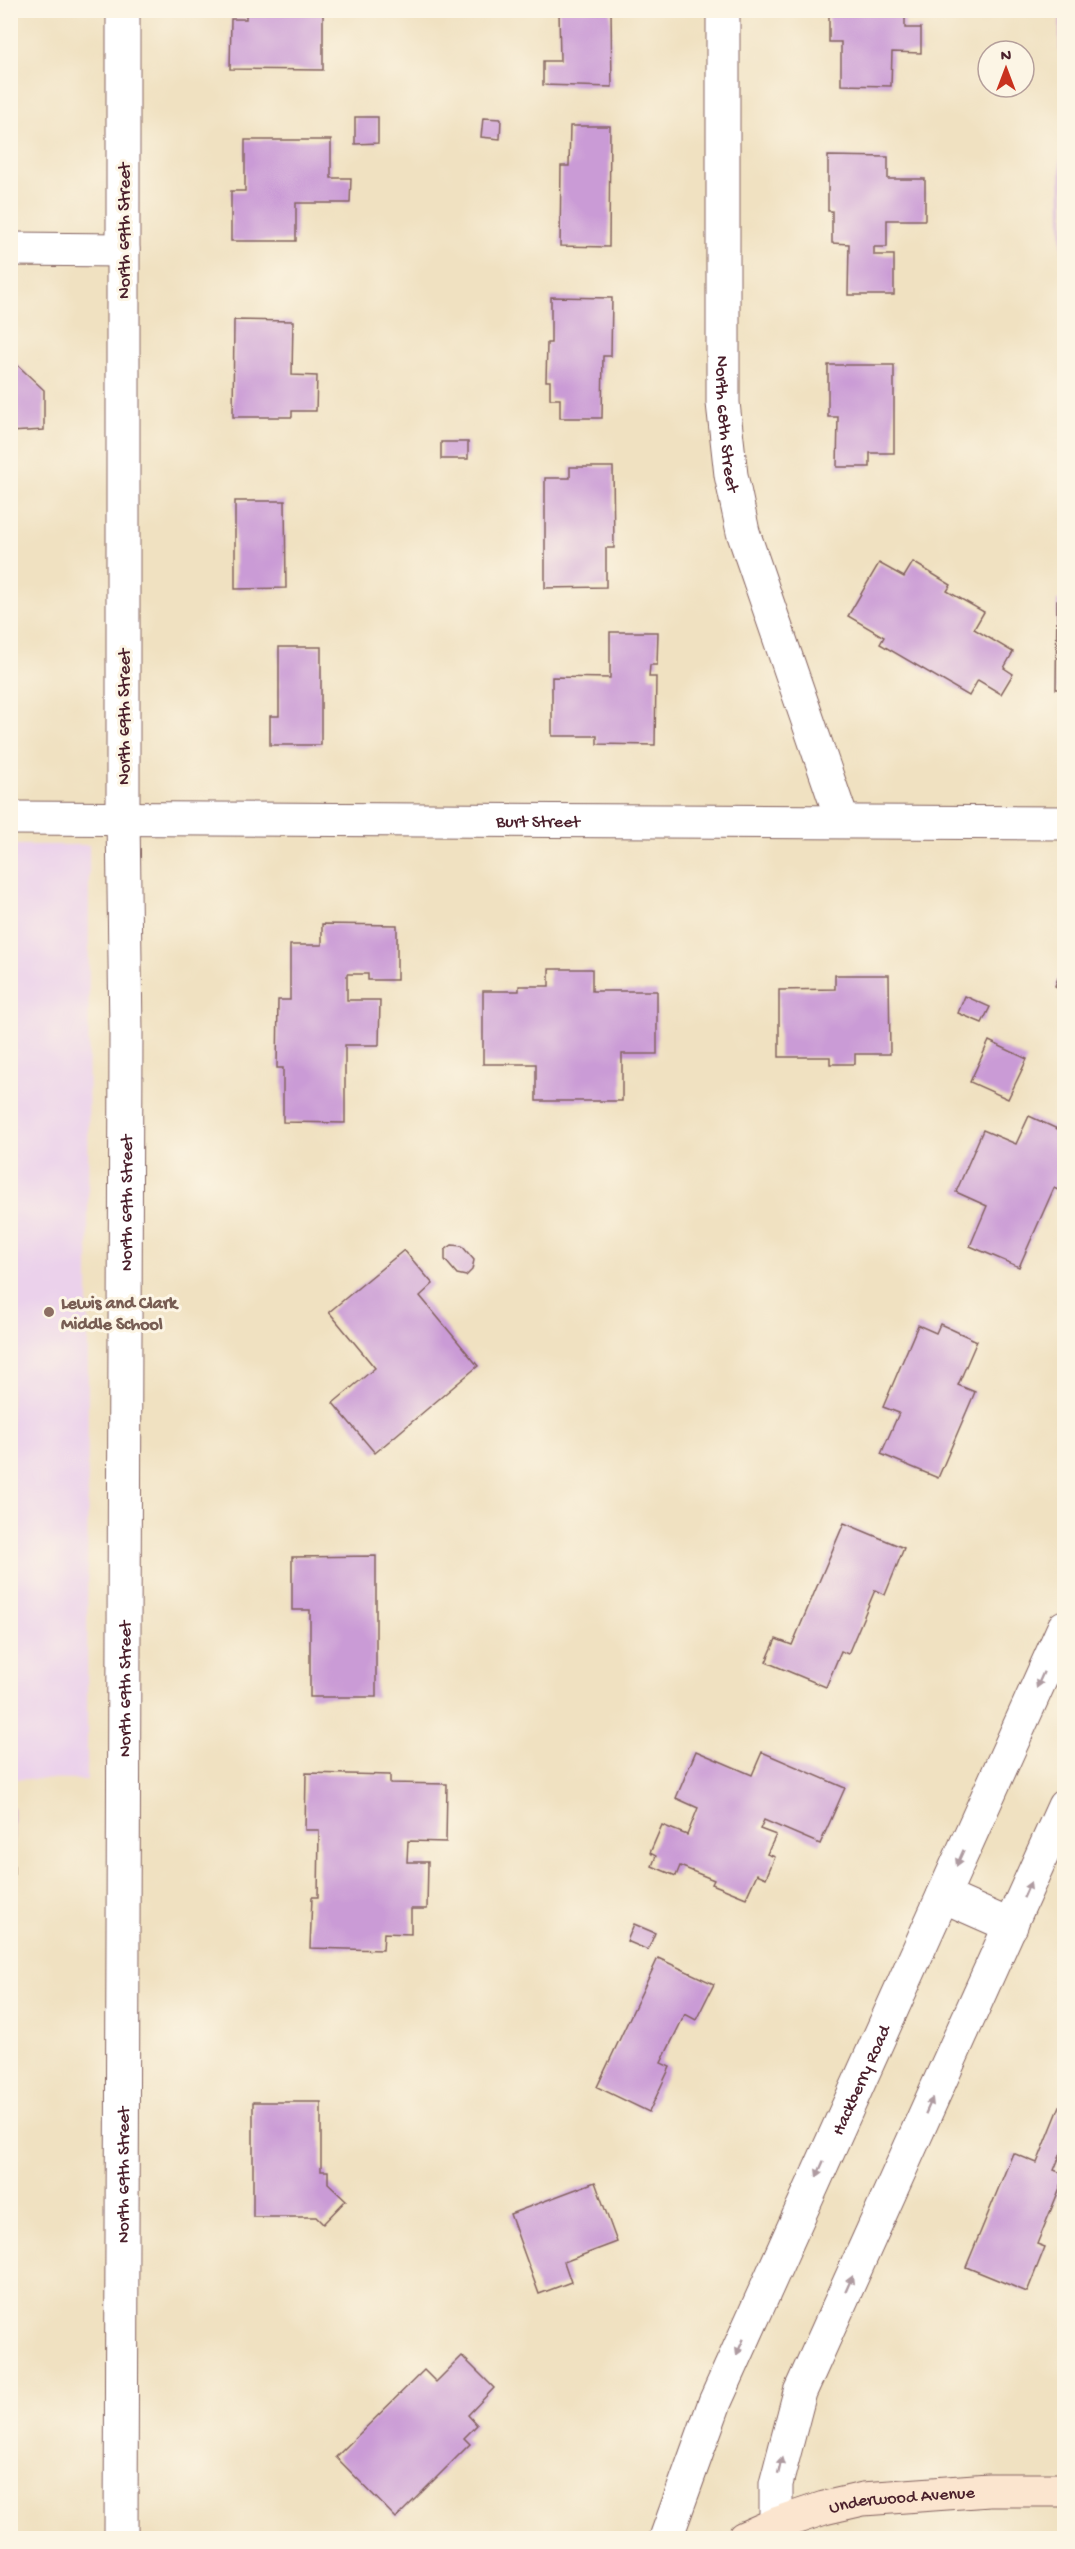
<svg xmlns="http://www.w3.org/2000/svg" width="1075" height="2549" viewBox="0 0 1075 2549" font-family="'Gochi Hand',sans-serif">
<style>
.built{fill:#ebd1eb}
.building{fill:#ca9bd6}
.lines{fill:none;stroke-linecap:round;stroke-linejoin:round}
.minor-casing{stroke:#846360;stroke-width:35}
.secondary-casing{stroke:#846360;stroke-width:35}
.minor{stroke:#fff;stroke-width:33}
.secondary{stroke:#fbe5cf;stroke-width:33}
.oneway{fill:#ae9aa0}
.education-dot{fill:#8d6e63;stroke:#fcf5e5;stroke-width:2}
.labels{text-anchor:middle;stroke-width:6;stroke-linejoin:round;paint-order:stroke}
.street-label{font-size:18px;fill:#4a1f2b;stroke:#fcf5e5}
.education-label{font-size:18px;font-weight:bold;fill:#785e54;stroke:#fcf5e5;text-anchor:start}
</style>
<rect width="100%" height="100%" fill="#fcf5e5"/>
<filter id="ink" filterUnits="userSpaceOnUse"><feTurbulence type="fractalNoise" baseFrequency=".0167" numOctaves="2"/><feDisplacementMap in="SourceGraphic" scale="12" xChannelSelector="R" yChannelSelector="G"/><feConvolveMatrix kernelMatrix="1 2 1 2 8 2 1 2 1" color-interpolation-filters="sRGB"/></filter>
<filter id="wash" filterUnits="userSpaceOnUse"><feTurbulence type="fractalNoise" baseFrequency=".008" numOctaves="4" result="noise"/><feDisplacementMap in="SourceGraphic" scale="24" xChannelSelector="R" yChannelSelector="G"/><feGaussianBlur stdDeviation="1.35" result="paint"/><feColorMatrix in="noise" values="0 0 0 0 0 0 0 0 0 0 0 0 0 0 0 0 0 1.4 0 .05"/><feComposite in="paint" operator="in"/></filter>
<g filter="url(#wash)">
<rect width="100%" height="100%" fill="#f0e1c1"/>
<!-- built -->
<polygon class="built" points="11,845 89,845 87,1780 11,1779"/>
<g id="blocks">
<!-- building -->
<g class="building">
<polygon points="246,10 323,10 323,70 230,69 231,19 246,19"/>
<polygon points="559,10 611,10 612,87 543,85 543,61 560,61"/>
<polygon points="829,10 905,10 905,28 921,28 921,53 892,52 891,86 841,85 841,42 829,42"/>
<polygon points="1060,10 1064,10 1064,54 1059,54"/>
<polygon points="355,117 378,117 378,143 355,144"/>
<polygon points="483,118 501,119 500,139 481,137"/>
<polygon points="570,126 610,126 609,247 560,246 561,166 569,166"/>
<polygon points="245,140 331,140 331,178 351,178 350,203 296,203 296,241 231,241 231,191 245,191"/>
<polygon points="828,156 888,157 888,179 925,179 925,220 887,220 887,247 874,247 874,255 894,255 894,295 848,295 849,244 832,243 832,211 828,211"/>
<polygon points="1060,159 1064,159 1064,252 1062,252"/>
<polygon points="551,297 612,298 611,356 603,356 602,418 560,418 560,399 550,399 550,381 546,381 547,343 551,343"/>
<polygon points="234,320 293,321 292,375 317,376 316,411 292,411 292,417 233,417"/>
<polygon points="10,358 44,390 44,430 10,432"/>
<polygon points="828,365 894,365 894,453 870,453 870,467 837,467 838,417 828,417"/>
<rect x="441" y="442" width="27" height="17"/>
<polygon points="570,467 613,467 614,548 606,548 606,587 545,588 545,478 570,478"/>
<polygon points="235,501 285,501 286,588 235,589"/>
<polygon points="913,562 951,585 947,591 984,612 974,629 1013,652 1004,668 1013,674 1001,694 978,680 969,696 880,644 884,637 848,616 879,563 904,577"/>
<polygon points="1057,600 1064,600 1064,689 1056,689"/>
<polygon points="610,632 658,632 657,665 650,665 649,677 656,677 655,745 597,744 597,736 552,736 552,677 610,678"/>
<polygon points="279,647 321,647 321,745 270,745 270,716 279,716"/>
<polygon points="322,924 397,925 397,980 368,980 368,974 347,974 347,1000 380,1000 379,1045 345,1045 345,1123 283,1122 283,1068 277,1068 278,1000 290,1000 290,945 322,945"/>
<polygon points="1064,963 1064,991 1055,986"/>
<polygon points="549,969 592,969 592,991 657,991 657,1054 622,1054 622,1101 536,1101 536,1064 483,1064 483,991 519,991 519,986 549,986"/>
<polygon points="835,975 889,975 890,1054 855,1054 855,1064 830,1064 830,1057 779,1057 779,990 835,989"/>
<polygon points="965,996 990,1007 982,1023 958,1013"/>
<polygon points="989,1041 1027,1059 1008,1099 970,1082"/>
<polygon points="1029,1116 1064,1132 1064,1193 1054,1188 1019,1267 970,1246 987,1206 956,1192 983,1130 1016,1144"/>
<polygon points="452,1245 462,1246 474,1260 472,1270 466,1276 457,1274 445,1260 445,1250"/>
<polygon points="404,1250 433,1284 420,1296 478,1366 375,1453 333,1403 375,1368 329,1312"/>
<polygon points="940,1324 977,1341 958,1385 975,1392 938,1478 881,1454 899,1413 883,1407 918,1325 936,1333"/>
<polygon points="844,1523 904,1548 885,1595 875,1590 848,1654 841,1651 826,1687 766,1662 776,1639 792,1645"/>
<polygon points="376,1556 376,1697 310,1697 310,1610 292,1610 292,1557"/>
<polygon points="696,1751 752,1775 762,1752 845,1788 820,1844 764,1820 760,1829 776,1835 767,1854 775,1857 766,1878 757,1874 746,1898 712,1884 714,1880 680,1866 676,1876 652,1866 656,1856 650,1853 662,1825 687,1835 698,1808 676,1798"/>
<polygon points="306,1773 390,1775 390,1783 447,1784 446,1842 408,1841 407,1862 428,1862 427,1909 411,1909 411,1934 384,1933 383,1950 310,1948 312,1897 318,1897 319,1830 305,1830"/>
<rect x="10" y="1807" width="4" height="80"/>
<polygon points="634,1924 655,1933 648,1950 627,1941"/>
<polygon points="658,1958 714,1984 696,2020 685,2014 661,2063 670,2067 649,2112 597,2087"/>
<polygon points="1064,2096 1064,2152 1062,2151 1054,2170 1064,2174 1064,2178 1037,2244 1045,2247 1027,2292 966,2267 1013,2153 1037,2163"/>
<polygon points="253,2102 321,2102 321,2171 328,2171 328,2183 346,2200 323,2224 316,2217 253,2217"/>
<polygon points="595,2182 617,2242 564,2262 571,2282 539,2294 510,2214"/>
<polygon points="462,2356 494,2388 468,2415 477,2425 464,2438 470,2444 396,2518 336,2457 424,2370 436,2382"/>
<polygon points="325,2533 330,2538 318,2538"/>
</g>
</g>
</g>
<g filter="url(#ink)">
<use href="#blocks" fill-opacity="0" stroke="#846360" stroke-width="1.5"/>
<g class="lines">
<defs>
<g id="minor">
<path id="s1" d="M 723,10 L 723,403 L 731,475 L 743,532 L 842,820"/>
<polyline points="10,249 123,250"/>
<path id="s2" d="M 10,818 L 1064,823"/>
<polyline points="943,1896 1011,1926"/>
<polyline points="776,2524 776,2484 800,2392 1064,1806"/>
<path id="s3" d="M 121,2538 L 126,1032 L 123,818 L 123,10"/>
<path id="s4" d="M 666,2538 L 715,2402 L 1064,1627"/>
</g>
<g id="secondary">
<path id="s5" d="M 744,2538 L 776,2524 L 824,2508 L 863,2499 L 989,2490 L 1064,2490"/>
</g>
</defs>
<!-- minor casing -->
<use href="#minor" class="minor-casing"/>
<!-- secondary casing -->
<use href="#secondary" class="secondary-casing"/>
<!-- minor -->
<use href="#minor" class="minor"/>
<!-- secondary -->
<use href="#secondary" class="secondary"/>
</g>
<!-- one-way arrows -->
<defs><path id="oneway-solid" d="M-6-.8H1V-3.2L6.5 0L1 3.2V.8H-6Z" transform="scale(1.5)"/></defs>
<g class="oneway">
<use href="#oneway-solid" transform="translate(1040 1680) rotate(114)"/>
<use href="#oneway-solid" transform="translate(960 1858) rotate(114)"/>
<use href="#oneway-solid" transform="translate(1027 1890) rotate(-66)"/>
<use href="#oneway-solid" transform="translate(929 2106) rotate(-66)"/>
<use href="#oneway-solid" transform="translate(820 2169) rotate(114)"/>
<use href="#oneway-solid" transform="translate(849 2284) rotate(-66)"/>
<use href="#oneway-solid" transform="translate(740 2347) rotate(114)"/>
<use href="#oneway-solid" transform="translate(780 2466) rotate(-77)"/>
</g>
</g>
<!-- markers -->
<circle class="education-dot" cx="49" cy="1312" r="6"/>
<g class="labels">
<!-- street labels -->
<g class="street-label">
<text transform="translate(123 231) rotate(-90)" y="6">North 69th Street</text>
<text dy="6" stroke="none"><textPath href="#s1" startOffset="414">North 68th Street</textPath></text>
<text transform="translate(123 717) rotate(-90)" y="6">North 69th Street</text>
<text dy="6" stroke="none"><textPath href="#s2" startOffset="528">Burt Street</textPath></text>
<text dy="6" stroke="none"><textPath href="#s3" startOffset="1335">North 69th Street</textPath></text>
<text dy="6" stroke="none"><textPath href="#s3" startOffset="849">North 69th Street</textPath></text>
<text dy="6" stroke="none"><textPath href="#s4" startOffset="498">Hackberry Road</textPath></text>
<text dy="6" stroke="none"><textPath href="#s3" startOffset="363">North 69th Street</textPath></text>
<text dy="6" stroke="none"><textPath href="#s5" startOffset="164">Underwood Avenue</textPath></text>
</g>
<!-- education labels -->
<g class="education-label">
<text x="61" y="1308">Lewis and Clark<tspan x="61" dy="21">Middle School</tspan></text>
</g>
</g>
<!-- margin -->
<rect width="1075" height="2549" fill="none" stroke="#fcf5e5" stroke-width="36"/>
<!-- north arrow -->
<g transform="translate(1006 69)"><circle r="28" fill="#fcf5e5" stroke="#b59f9b" stroke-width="1.5"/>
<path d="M0-4.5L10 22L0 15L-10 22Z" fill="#c8321e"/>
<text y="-9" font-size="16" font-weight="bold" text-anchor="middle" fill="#4a1f2b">N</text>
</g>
</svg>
